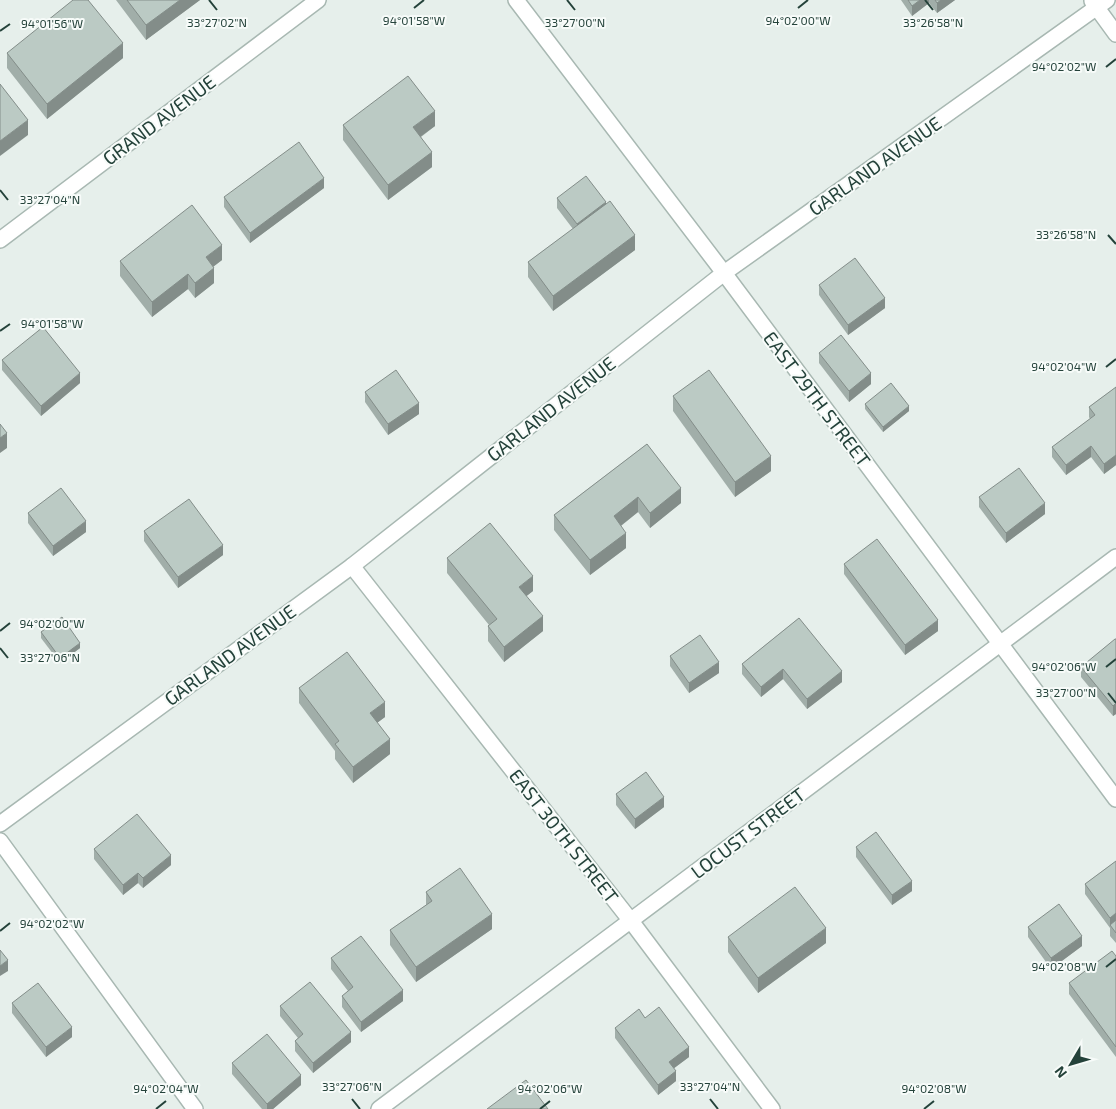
<svg xmlns="http://www.w3.org/2000/svg" width="1116" height="1109" viewBox="0 0 1116 1109" font-family="'Exo 2',sans-serif">
<style>
.lines{fill:none;stroke-linecap:round;stroke-linejoin:round}
.minor-casing{stroke:#a8b8b2;stroke-width:18}
.minor{stroke:#fff;stroke-width:15}
.wall{fill:#a1aea9}
.shaded-wall{fill:#838d89}
.building{fill:#bbcac4;stroke:#838d89}
.ticks{fill:none;stroke:#24423a;stroke-width:2}
.labels{text-anchor:middle;stroke-width:4;stroke-linejoin:round;paint-order:stroke}
.street-label{font-size:19px;fill:#24423a;stroke:#f7fbf9}
.ticks-label{font-size:12px;text-anchor:middle;fill:#24423a;stroke:#f7fbf9;stroke-width:4;stroke-linejoin:round;paint-order:stroke}
</style>
<rect width="100%" height="100%" fill="#e6efeb"/>
<g class="lines">
<defs>
<g id="minor">
<polyline points="516,0 724,273 1116,799"/>
<polyline points="1092,1 1116,34"/>
<polyline points="0,240 318,0"/>
<polyline points="352,566 631,921 772,1109"/>
<polyline points="0,824 352,566 724,273 1107,0"/>
<polyline points="0,841 195,1109"/>
<polyline points="379,1109 1116,557"/>
</g>
</defs>
<!-- minor casing -->
<use href="#minor" class="minor-casing"/>
<!-- minor -->
<use href="#minor" class="minor"/>
</g>
<!-- wall -->
<g class="wall">
<polygon points="116,0 200,0 146,40"/>
<polygon points="901,0 955,0 937,13 929,3 912,16"/>
<polygon points="7,53 123,58 47,119 7,68"/>
<polygon points="343,125 435,126 421,137 432,167 388,200 343,140"/>
<polygon points="324,188 250,243 224,207 224,197"/>
<polygon points="557,198 606,204 635,250 553,311 528,277 528,262 573,229 557,208"/>
<polygon points="222,260 213,267 214,283 195,298 188,289 152,317 120,276 120,261"/>
<polygon points="819,285 885,308 848,335 819,295"/>
<polygon points="819,353 871,384 849,402 819,363"/>
<polygon points="2,360 80,383 41,416 2,370"/>
<polygon points="1116,387 1116,465 1104,474 1091,457 1066,475 1052,457 1052,447 1090,419 1089,417 1089,407"/>
<polygon points="365,392 419,414 388,435 365,402"/>
<polygon points="673,396 771,471 735,497 673,411"/>
<polygon points="865,404 909,411 883,432 865,409"/>
<polygon points="647,444 681,503 650,528 638,512 621,526 626,548 590,575 554,530 554,515"/>
<polygon points="979,497 1045,514 1006,543 979,507"/>
<polygon points="28,513 86,532 53,556 28,523"/>
<polygon points="144,531 223,555 178,588 144,541"/>
<polygon points="447,558 533,591 526,596 543,631 504,662 488,641 488,626 489,625 447,573"/>
<polygon points="844,564 938,631 905,655 844,574"/>
<polygon points="799,618 842,682 807,709 783,679 761,697 742,674 742,664"/>
<polygon points="41,632 80,648 60,663 41,638"/>
<polygon points="1116,639 1116,714 1113,716 1081,677 1081,667"/>
<polygon points="670,656 719,673 689,693 670,666"/>
<polygon points="299,688 385,717 377,723 390,754 353,783 335,759 335,751 299,703"/>
<polygon points="616,794 664,807 635,829 616,805"/>
<polygon points="856,847 912,891 892,905 856,857"/>
<polygon points="94,849 171,865 143,888 138,883 123,895 94,859"/>
<polygon points="1116,861 1116,943 1110,936 1110,928 1085,894 1085,884"/>
<polygon points="426,892 492,929 416,982 390,945 390,930 426,905"/>
<polygon points="1028,927 1082,946 1051,969 1028,937"/>
<polygon points="728,937 826,943 758,993 728,952"/>
<polygon points="1116,956 1116,1057 1069,994 1069,983"/>
<polygon points="331,958 403,1001 361,1032 342,1007 342,996 348,991 331,969"/>
<polygon points="12,1003 72,1037 46,1057 12,1013"/>
<polygon points="280,1006 351,1042 313,1073 295,1051 295,1041 298,1038 280,1016"/>
<polygon points="645,1018 689,1057 674,1068 676,1081 658,1095 615,1038 615,1028"/>
<polygon points="232,1063 301,1085 273,1109 262,1109 232,1074"/>
</g>
<!-- shaded-wall -->
<g class="shaded-wall">
<polygon points="180,0 200,0 146,40 146,25"/>
<polygon points="920,0 929,0 929,3 912,16 912,6"/>
<polygon points="941,0 955,0 937,13 937,3"/>
<polygon points="123,43 123,58 47,119 47,104"/>
<polygon points="435,111 435,126 413,142 413,127"/>
<polygon points="28,120 28,135 0,156 0,141"/>
<polygon points="432,152 432,167 388,200 388,185"/>
<polygon points="324,178 324,188 250,243 250,233"/>
<polygon points="606,202 606,212 577,234 577,224"/>
<polygon points="635,235 635,250 553,311 553,296"/>
<polygon points="222,245 222,260 206,272 206,257"/>
<polygon points="214,268 214,283 195,298 195,283"/>
<polygon points="188,274 188,289 152,317 152,302"/>
<polygon points="885,298 885,308 848,335 848,325"/>
<polygon points="80,373 80,383 41,416 41,406"/>
<polygon points="871,373 871,384 849,402 849,391"/>
<polygon points="419,403 419,414 388,435 388,424"/>
<polygon points="909,406 909,411 883,432 883,427"/>
<polygon points="7,433 7,448 0,453 0,438"/>
<polygon points="1091,446 1091,457 1066,475 1066,465"/>
<polygon points="1116,455 1116,465 1104,474 1104,464"/>
<polygon points="771,456 771,471 735,497 735,482"/>
<polygon points="681,488 681,503 650,528 650,513"/>
<polygon points="638,497 638,512 614,531 614,516"/>
<polygon points="1045,503 1045,514 1006,543 1006,533"/>
<polygon points="86,521 86,532 53,556 53,546"/>
<polygon points="626,533 626,548 590,575 590,560"/>
<polygon points="223,545 223,555 178,588 178,577"/>
<polygon points="533,576 533,591 519,602 519,587"/>
<polygon points="543,616 543,631 504,662 504,647"/>
<polygon points="938,620 938,631 905,655 905,645"/>
<polygon points="80,643 80,648 60,663 60,658"/>
<polygon points="719,662 719,673 689,693 689,683"/>
<polygon points="783,669 783,679 761,697 761,687"/>
<polygon points="842,671 842,682 807,709 807,699"/>
<polygon points="385,702 385,717 370,728 370,713"/>
<polygon points="1116,703 1116,714 1113,716 1113,706"/>
<polygon points="390,739 390,754 353,783 353,767"/>
<polygon points="664,797 664,807 635,829 635,819"/>
<polygon points="171,855 171,865 143,888 143,878"/>
<polygon points="138,873 138,883 123,895 123,885"/>
<polygon points="912,881 912,891 892,905 892,895"/>
<polygon points="1116,913 1116,924 1110,925 1110,928 1110,918"/>
<polygon points="492,914 492,929 416,982 416,967"/>
<polygon points="826,928 826,943 758,993 758,978"/>
<polygon points="1082,936 1082,946 1051,969 1051,958"/>
<polygon points="8,960 8,971 0,976 0,966"/>
<polygon points="403,990 403,1001 361,1032 361,1022"/>
<polygon points="72,1027 72,1037 46,1057 46,1047"/>
<polygon points="351,1032 351,1042 313,1073 313,1063"/>
<polygon points="689,1047 689,1057 669,1072 669,1062"/>
<polygon points="676,1071 676,1081 658,1095 658,1085"/>
<polygon points="301,1075 301,1085 273,1109 267,1109 267,1104"/>
</g>
<!-- building -->
<g class="building">
<polygon points="73,0 88,0 123,43 47,104 7,53"/>
<polygon points="127,0 180,0 146,25"/>
<polygon points="908,0 920,0 912,6"/>
<polygon points="935,0 941,0 937,3"/>
<polygon points="408,76 435,111 413,127 432,152 388,185 343,125"/>
<polygon points="0,84 28,120 0,141"/>
<polygon points="299,142 324,178 250,233 224,197"/>
<polygon points="586,176 606,202 577,224 557,198"/>
<polygon points="610,201 635,235 553,296 528,262"/>
<polygon points="192,205 222,245 206,257 214,268 195,283 188,274 152,302 120,261"/>
<polygon points="855,258 885,298 848,325 819,285"/>
<polygon points="43,327 80,373 41,406 2,360"/>
<polygon points="841,335 871,373 849,391 819,353"/>
<polygon points="396,370 419,403 388,424 365,392"/>
<polygon points="709,370 771,456 735,482 673,396"/>
<polygon points="891,383 909,406 883,427 865,404"/>
<polygon points="1116,387 1116,455 1104,464 1091,446 1066,465 1052,447 1095,415 1089,407"/>
<polygon points="0,424 7,433 0,438"/>
<polygon points="647,444 681,488 650,513 638,497 614,516 626,533 590,560 554,515"/>
<polygon points="1019,468 1045,503 1006,533 979,497"/>
<polygon points="61,488 86,521 53,546 28,513"/>
<polygon points="189,499 223,545 178,577 144,531"/>
<polygon points="490,523 533,576 519,587 543,616 504,647 488,626 497,619 447,558"/>
<polygon points="877,539 938,620 905,645 844,564"/>
<polygon points="62,617 80,643 60,658 41,632"/>
<polygon points="799,618 842,671 807,699 783,669 761,687 742,664"/>
<polygon points="700,635 719,662 689,683 670,656"/>
<polygon points="1115,639 1116,639 1116,703 1113,706 1081,667"/>
<polygon points="347,652 385,702 370,713 390,739 353,767 335,744 339,741 299,688"/>
<polygon points="646,772 664,797 635,819 616,794"/>
<polygon points="137,814 171,855 143,878 138,873 123,885 94,849"/>
<polygon points="876,832 912,881 892,895 856,847"/>
<polygon points="1116,861 1116,913 1110,918 1085,884"/>
<polygon points="460,868 492,914 416,967 390,930 432,901 426,892"/>
<polygon points="795,887 826,928 758,978 728,937"/>
<polygon points="1059,904 1082,936 1051,958 1028,927"/>
<polygon points="1116,920 1116,933 1110,925"/>
<polygon points="361,936 403,990 361,1022 342,996 353,987 331,958"/>
<polygon points="0,950 8,960 0,966"/>
<polygon points="1112,951 1116,956 1116,1047 1069,983"/>
<polygon points="310,982 351,1032 313,1063 295,1041 303,1034 280,1006"/>
<polygon points="38,983 72,1027 46,1047 12,1003"/>
<polygon points="659,1007 689,1047 669,1062 676,1071 658,1085 615,1028 639,1009 645,1018"/>
<polygon points="267,1034 301,1075 267,1104 232,1063"/>
<polygon points="526,1080 548,1109 487,1109"/>
</g>
<!-- ticks -->
<path class="ticks" d="M 209,0 L 217,10M 567,0 L 575,10M 925,0 L 933,10M 414,8 L 424,0M 798,8 L 808,0M 0,31 L 10,24M 1106,67 L 1116,59M 0,190 L 8,200M 1108,235 L 1116,244M 0,331 L 10,324M 1106,367 L 1116,359M 0,631 L 10,623M 0,648 L 8,658M 1106,667 L 1116,659M 1108,693 L 1116,703M 0,931 L 10,923M 1106,967 L 1116,959M 352,1099 L 360,1109M 710,1099 L 718,1109M 156,1109 L 166,1101M 540,1109 L 550,1101M 924,1109 L 934,1101"/>
<g class="labels">
<!-- street labels -->
<g class="street-label">
<text transform="translate(159 120) rotate(-37)" y="7">GRAND AVENUE</text>
<text transform="translate(875 166) rotate(-35)" y="7">GARLAND AVENUE</text>
<text transform="translate(817 399) rotate(53)" y="7">EAST 29TH STREET</text>
<text transform="translate(551 409) rotate(-38)" y="7">GARLAND AVENUE</text>
<text transform="translate(230 655) rotate(-36)" y="7">GARLAND AVENUE</text>
<text transform="translate(748 833) rotate(-37)" y="7">LOCUST STREET</text>
<text transform="translate(564 836) rotate(52)" y="7">EAST 30TH STREET</text>
</g>
</g>
<g class="ticks-label">
<text x="414" y="25">94°01'58"W</text>
<text x="798" y="25">94°02'00"W</text>
<text x="217" y="27">33°27'02"N</text>
<text x="575" y="27">33°27'00"N</text>
<text x="933" y="27">33°26'58"N</text>
<text x="52" y="28">94°01'56"W</text>
<text x="1064" y="71">94°02'02"W</text>
<text x="50" y="204">33°27'04"N</text>
<text x="1066" y="239">33°26'58"N</text>
<text x="52" y="328">94°01'58"W</text>
<text x="1064" y="371">94°02'04"W</text>
<text x="52" y="628">94°02'00"W</text>
<text x="50" y="662">33°27'06"N</text>
<text x="1064" y="671">94°02'06"W</text>
<text x="1066" y="697">33°27'00"N</text>
<text x="52" y="928">94°02'02"W</text>
<text x="1064" y="971">94°02'08"W</text>
<text x="352" y="1091">33°27'06"N</text>
<text x="710" y="1091">33°27'04"N</text>
<text x="166" y="1093">94°02'04"W</text>
<text x="550" y="1093">94°02'06"W</text>
<text x="934" y="1093">94°02'08"W</text>
</g>
<!-- north arrow -->
<g transform="translate(1071 1064) rotate(232)" stroke="#f7fbf9" stroke-width="4" paint-order="stroke">
<path d="M0-4L9 19L0 12L-9 19Z" fill="#24423a"/>
<text y="-8" font-size="14" font-weight="bold" text-anchor="middle" fill="#24423a">N</text>
</g>
</svg>
